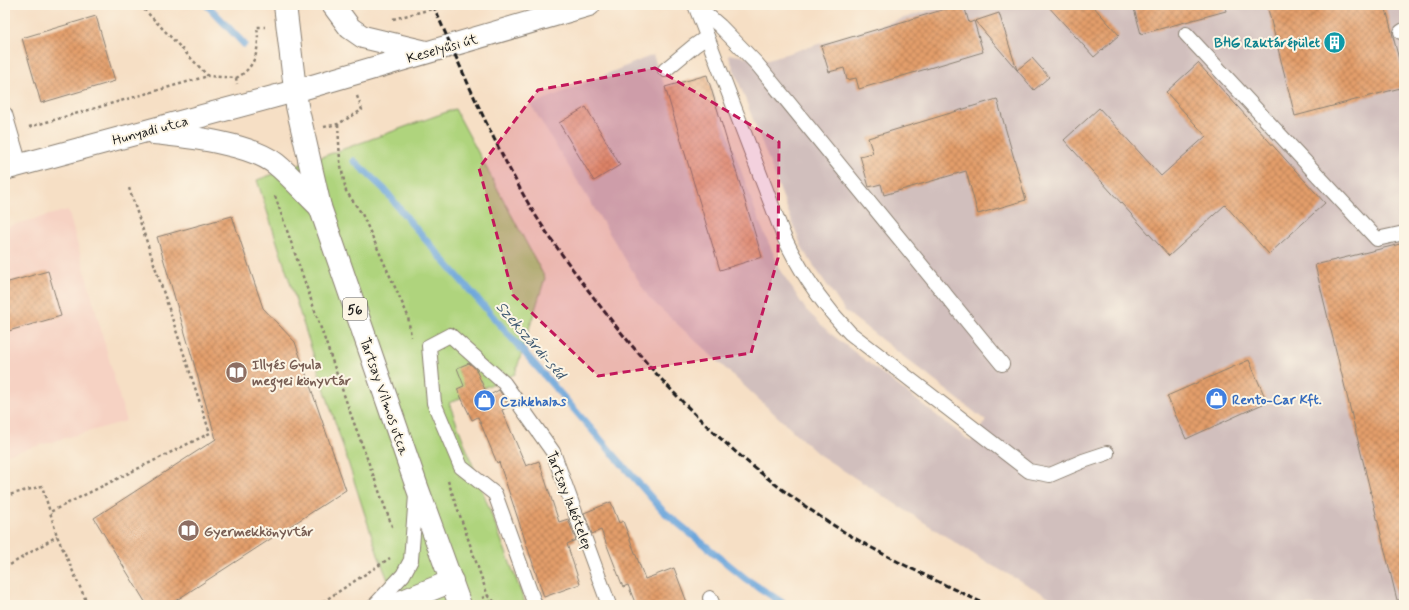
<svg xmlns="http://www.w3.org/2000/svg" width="1409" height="610" viewBox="0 0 1409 610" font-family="Mynerve,sans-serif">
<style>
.built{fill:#f6d2c3}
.industrial{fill:#d1bfbd}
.grass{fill:#afd47d;stroke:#66784c}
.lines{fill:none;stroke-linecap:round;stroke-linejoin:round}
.stream{stroke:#6ba5db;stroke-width:7}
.building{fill:url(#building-cross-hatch)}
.service-casing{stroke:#897e70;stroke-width:16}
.minor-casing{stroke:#897e70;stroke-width:24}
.primary-casing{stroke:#897e70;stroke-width:24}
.path{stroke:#897e70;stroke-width:2.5;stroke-dasharray:3 3;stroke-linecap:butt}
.service{stroke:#fff;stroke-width:14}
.minor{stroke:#fff;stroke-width:22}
.primary{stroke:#fff;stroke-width:22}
.rail{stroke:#1c1c1c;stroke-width:3;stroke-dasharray:6 3;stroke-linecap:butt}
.marked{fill:#c2185b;fill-opacity:0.2;stroke:#c2185b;stroke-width:3;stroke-dasharray:8 5;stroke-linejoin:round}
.labels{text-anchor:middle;stroke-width:4;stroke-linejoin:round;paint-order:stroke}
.shield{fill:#fcf5e5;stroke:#5f5d58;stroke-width:1}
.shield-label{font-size:13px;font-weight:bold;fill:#1c1c1c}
.culture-label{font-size:14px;font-weight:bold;fill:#0d838f;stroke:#fcf5e5;text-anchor:end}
.street-label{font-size:14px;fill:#1c1c1c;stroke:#fcf5e5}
.education-label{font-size:14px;font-weight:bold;fill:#785e54;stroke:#fcf5e5;text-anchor:start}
.shop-label{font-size:14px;font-weight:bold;fill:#366cbe;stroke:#fcf5e5;text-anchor:start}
.water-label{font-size:15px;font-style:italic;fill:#405a72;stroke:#fcf5e5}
</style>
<defs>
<pattern id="building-cross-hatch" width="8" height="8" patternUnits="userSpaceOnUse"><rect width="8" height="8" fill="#e39e6a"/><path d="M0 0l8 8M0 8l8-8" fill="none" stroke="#b78056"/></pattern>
</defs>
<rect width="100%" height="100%" fill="#fcf5e5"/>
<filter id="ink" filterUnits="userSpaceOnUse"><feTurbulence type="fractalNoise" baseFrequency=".025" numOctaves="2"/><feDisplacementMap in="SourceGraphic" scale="8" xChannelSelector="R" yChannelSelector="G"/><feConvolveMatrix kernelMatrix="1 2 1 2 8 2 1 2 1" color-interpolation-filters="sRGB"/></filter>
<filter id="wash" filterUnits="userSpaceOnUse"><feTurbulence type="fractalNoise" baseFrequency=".012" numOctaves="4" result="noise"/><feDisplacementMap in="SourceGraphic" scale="16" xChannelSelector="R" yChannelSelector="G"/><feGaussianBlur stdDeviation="0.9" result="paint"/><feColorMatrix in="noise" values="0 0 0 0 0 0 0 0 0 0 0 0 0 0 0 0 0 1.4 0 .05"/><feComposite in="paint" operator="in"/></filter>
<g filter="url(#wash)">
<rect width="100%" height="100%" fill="#f6dfc5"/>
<!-- built -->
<polygon class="built" points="68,210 126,421 5,455 5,227"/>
<!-- industrial -->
<polygon class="industrial" points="947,5 1404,5 1404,605 1064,605 984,561 818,454 649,298 531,105 653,55 665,87 707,75 759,221 781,271 806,310 831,334 971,442 986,421 845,311 803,250 728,54 766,60"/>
<!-- grass -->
<polygon class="grass" points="455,109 545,278 515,374 449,403 526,605 398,605 378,555 257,180"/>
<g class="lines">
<!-- stream -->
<g class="stream">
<polyline points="207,5 244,44"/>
<polyline points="354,161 384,189 411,223 663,511 746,579 786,605"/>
</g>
</g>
<g id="blocks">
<!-- building -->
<g class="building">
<polygon points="959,5 964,5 969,23 974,21 983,52 859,89 856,78 847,80 844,68 829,72 821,46"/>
<polygon points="1047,5 1092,5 1119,35 1094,57"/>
<polygon points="1133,5 1225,5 1226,11 1141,34"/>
<polygon points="1267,5 1385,5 1404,79 1404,87 1295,116"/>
<polygon points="999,13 1017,70 975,21"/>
<polygon points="96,16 115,81 41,103 22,38"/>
<polygon points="1032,58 1049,77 1034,90 1017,70"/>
<polygon points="1198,63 1325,203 1269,254 1225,205 1169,256 1064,140 1099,108 1161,176 1206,136 1166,92"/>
<polygon points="707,75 762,257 720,270 665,87"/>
<polygon points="997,99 1026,200 978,214 966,171 884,195 881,184 869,187 860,156 873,153 868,138"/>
<polygon points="586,107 620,165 594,181 559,123"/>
<polygon points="232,216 263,308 295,342 346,490 169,605 147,605 94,518 216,439 157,237"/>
<polygon points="1404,243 1404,600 1397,600 1315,265"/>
<polygon points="48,271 61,316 5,332 5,283"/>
<polygon points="1249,360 1267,402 1186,439 1167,396"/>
<polygon points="469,363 475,368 488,396 499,390 508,404 510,406 502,410 526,466 539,461 559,522 568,519 576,540 567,544 580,584 544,597 499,462 497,463 478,417 472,420 457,389 464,386 457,368"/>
<polygon points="611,502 619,523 623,521 645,579 674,568 688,605 636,605 628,585 623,587 601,530 592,534 584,513"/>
</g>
</g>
</g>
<g filter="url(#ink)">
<use href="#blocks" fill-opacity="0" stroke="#897e70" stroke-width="1"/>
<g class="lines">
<defs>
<g id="service">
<path d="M 695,5 L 784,237 C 801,273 822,304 850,333 L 1029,471 L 1050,475 L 1083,461 L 1107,453"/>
<polyline points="696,5 720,26 757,64 1002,364"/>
<polyline points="1401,32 1404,30"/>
<polyline points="1186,34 1377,239 1404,233"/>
<polyline points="665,70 694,46 707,37"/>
<polyline points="5,114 20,165"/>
<polyline points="710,598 713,605"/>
<polyline points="375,605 403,575 411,560 416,495"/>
<polyline points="535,605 495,494 461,467 434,403 429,346 450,335 504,383 553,452 609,605"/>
</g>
<g id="minor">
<polyline points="333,5 350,28 363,37 426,52"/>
<path d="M 154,133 C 188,137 249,143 276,164 C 291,176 305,193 320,207"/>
<polyline points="5,169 295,91 589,5"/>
<polyline points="393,605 452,581"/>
</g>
<polyline id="primary" points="285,5 297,106 320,207 417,487 460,605"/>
</defs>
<!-- service casing -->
<use href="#service" class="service-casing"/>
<!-- minor casing -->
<use href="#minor" class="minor-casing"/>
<!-- primary casing -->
<use href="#primary" class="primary-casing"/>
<!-- path -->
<g class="path">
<polyline points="140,5 208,76 236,78 237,84"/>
<polyline points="393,19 447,5"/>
<path d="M 236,78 C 256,68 260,48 257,27 L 265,27"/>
<polyline points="338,124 340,161 346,191 362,214 408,316 411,337"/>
<polyline points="29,127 208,76"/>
<polyline points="324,127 338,124 362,110 357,96"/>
<polyline points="275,196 350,412 393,529"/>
<polyline points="448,481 491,605"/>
<polyline points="5,496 42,486 50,512"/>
<polyline points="5,568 57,536"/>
<polyline points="482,598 488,596 498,605"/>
<polyline points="88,605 57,536 50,512 210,433 129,188"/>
<polyline points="318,605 390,558"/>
</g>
<!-- service -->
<use href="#service" class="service"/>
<!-- minor -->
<use href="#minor" class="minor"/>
<!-- primary -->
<use href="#primary" class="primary"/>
<!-- rail -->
<path class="rail" d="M 433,5 C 459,64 485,124 516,181 C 536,220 562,255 588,290 C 659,385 733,460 833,525 C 882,556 935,580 987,605"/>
</g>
</g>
<!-- marked area -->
<path class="marked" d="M 655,68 L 779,142 L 778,258 L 751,353 L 598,376 L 513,295 L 479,168 L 538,90 Z"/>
<!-- icons -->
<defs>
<symbol id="building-disc" viewBox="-11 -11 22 22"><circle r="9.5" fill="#0f9aa8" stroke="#fcf5e5"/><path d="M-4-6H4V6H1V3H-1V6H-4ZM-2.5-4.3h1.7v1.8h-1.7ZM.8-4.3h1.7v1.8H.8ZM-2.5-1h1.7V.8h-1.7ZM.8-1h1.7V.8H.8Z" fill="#fff"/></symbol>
<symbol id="library-disc" viewBox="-11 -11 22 22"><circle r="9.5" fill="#8d6e63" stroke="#fcf5e5"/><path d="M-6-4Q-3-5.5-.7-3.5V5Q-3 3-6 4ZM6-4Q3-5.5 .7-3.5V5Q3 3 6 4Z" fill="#fff"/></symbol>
<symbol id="shop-disc" viewBox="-11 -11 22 22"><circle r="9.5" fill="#3f7fe0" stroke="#fcf5e5"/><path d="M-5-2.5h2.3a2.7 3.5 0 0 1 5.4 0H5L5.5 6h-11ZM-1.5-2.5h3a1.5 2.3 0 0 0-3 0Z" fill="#fff"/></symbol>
</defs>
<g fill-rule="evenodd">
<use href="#building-disc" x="1322" y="30" width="25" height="25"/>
<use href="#library-disc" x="224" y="360" width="25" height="25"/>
<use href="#shop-disc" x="1204" y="386" width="25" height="25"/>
<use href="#shop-disc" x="472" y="388" width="25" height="25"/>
<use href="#library-disc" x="176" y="518" width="25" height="25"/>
</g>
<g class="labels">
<!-- shield labels -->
<rect class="shield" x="343" y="298" width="24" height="22" rx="3"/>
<g class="shield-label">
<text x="355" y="314">56</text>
</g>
<!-- culture labels -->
<g class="culture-label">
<text x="1320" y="47">BHG Raktárépület</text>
</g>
<!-- street labels -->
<g class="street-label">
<text transform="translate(442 48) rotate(-16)" y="5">Keselyűsi út</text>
<text transform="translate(150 130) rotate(-15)" y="5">Hunyadi utca</text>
<text transform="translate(385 396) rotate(71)" y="5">Tartsay Vilmos utca</text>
<text transform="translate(570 500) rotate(69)" y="5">Tartsay lakótelep</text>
</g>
<!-- education labels -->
<g class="education-label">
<text x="252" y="369">Illyés Gyula<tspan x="252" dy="16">megyei könyvtár</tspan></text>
<text x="204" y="536">Gyermekkönyvtár</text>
</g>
<!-- shop labels -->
<g class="shop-label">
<text x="1232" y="404">Rento-Car Kft.</text>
<text x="500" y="406">Czikkhalas</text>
</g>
<!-- water labels -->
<g class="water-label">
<text transform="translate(531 340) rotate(49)" y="5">Szekszárdi-séd</text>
</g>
</g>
<!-- margin -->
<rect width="1409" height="610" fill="none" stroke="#fcf5e5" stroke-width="20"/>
</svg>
